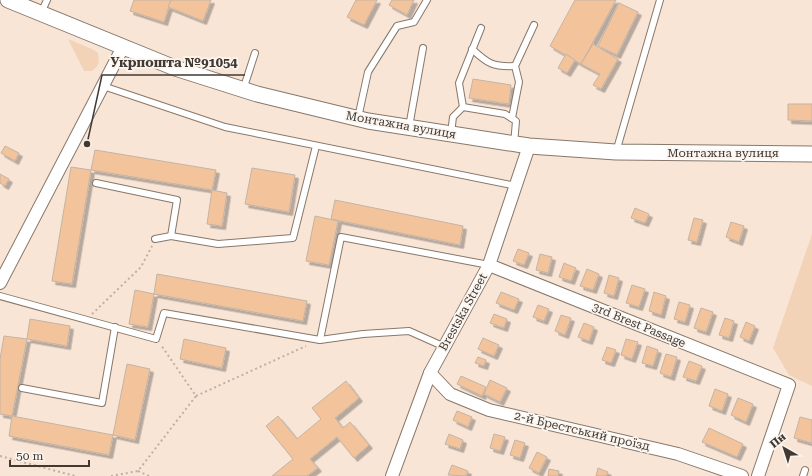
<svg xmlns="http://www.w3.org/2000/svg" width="812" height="476" viewBox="0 0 812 476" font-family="'Roboto Serif',serif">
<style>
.green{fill:#f3d3b7}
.building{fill:#f3c49b;stroke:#c4b3a4;filter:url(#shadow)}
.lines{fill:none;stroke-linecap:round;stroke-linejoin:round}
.service-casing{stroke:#88786a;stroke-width:8}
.minor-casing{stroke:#88786a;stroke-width:14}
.tertiary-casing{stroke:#88786a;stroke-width:17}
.path{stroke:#bfb0a3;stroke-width:2;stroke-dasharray:2 3;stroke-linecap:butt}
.service{stroke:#fff;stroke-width:6}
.minor{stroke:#fff;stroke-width:12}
.tertiary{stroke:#fff;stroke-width:15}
.labels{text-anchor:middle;stroke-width:3.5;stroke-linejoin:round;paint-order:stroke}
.street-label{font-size:12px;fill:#413a33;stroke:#fcf5ef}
.leader{fill:none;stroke:#413a33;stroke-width:1.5}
.callout-dot{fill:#413a33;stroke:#fcf5ef;stroke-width:1.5}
.callout-label{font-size:13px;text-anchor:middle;font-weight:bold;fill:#413a33;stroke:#fcf5ef;stroke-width:3.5;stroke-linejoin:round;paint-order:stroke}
</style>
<defs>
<filter id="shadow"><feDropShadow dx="3.5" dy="3.5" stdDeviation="0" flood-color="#0004"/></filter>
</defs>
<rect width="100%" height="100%" fill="#f8e5d6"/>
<!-- green -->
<g class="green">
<path d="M 68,39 L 94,50 L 98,53 C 100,62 99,67 91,71 L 84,71 Z"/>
<polygon points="812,234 812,386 789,375 773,348"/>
</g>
<!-- building -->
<g class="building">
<polygon points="134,0 171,0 164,22 130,11"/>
<polygon points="171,0 211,0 203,21 168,7"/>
<polygon points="356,0 377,0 364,25 347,17"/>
<polygon points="392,0 414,0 407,15 389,5"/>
<polygon points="575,0 616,0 581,64 550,46"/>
<polygon points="619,3 638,12 617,55 598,46"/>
<polygon points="593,44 618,59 601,89 593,85 600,74 581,64"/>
<polygon points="566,54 575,60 567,73 558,68"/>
<polygon points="473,79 511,85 509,104 469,98"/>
<polygon points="788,104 812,104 812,121 788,120"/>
<polygon points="5,146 19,153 15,161 1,153"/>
<polygon points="95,150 216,170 212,190 91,170"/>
<polygon points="71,167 91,170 72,284 52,281"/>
<polygon points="252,168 295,175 289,212 245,204"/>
<polygon points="0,174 9,179 5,186 0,183"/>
<polygon points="212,190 227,193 222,226 207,224"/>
<polygon points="335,200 463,226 460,245 331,219"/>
<polygon points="635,208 649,214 645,223 631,218"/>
<polygon points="315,216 338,221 329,265 306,261"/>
<polygon points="694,218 703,220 697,242 688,240"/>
<polygon points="731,222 744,226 739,242 726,237"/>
<polygon points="518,249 529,253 524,265 513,261"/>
<polygon points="540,254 552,257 548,273 536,270"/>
<polygon points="564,263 576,268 571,281 559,277"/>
<polygon points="587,269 599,274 593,290 580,286"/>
<polygon points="157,274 307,301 303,321 154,294"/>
<polygon points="609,275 619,278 614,296 604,293"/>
<polygon points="632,285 645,289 639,307 626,303"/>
<polygon points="135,290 154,294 148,327 129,324"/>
<polygon points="501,292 519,299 514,310 496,303"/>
<polygon points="654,292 666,296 661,315 649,311"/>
<polygon points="679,302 690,305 685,322 674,319"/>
<polygon points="538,305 549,309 544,321 533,317"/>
<polygon points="701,308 713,312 706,332 694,328"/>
<polygon points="494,314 507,319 504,328 490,323"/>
<polygon points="561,315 571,318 565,335 555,331"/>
<polygon points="725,318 734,321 729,338 719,335"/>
<polygon points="30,319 70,326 67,346 27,339"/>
<polygon points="746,322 755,326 749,341 740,337"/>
<polygon points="584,323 594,327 589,341 578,337"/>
<polygon points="4,336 27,339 12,416 0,414 0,359"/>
<polygon points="483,338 499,345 494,356 478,349"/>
<polygon points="184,339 226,348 222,368 180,359"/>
<polygon points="626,339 638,342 632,359 621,355"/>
<polygon points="647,346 658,350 653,366 642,363"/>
<polygon points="607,347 616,350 611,363 602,360"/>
<polygon points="666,354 677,357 671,377 660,373"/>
<polygon points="478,357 486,360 484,366 475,363"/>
<polygon points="689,361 702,366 696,381 683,377"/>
<polygon points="127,364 150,369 135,440 113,435"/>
<polygon points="461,376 486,387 482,396 457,384"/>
<polygon points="490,380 507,388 500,402 484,394"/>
<polygon points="346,381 359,398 335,418 343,428 350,422 369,445 354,458 337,437 310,459 318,468 307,476 272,476 293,459 266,426 278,416 297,439 321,419 312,408"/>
<polygon points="715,389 728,394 722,411 709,406"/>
<polygon points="738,398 753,404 746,422 731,415"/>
<polygon points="457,411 472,417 468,427 453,420"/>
<polygon points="12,416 113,435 109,455 9,436"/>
<polygon points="800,417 812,420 812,443 794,438"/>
<polygon points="709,428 743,444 737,457 702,442"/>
<polygon points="449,434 463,440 460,449 445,444"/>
<polygon points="494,434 505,437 500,451 490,448"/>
<polygon points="515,440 525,443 520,458 510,455"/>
<polygon points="537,452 547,457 539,473 529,468"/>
<polygon points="452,465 468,471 466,476 448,475"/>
<polygon points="598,468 608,472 606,476 596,476"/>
<polygon points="549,469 559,471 558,476 548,476"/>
</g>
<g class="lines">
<defs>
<g id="service">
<polyline points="41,13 47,0"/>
<path d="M 472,49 C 488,64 493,67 515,66"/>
<polyline points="103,86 225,127 516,186"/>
<polyline points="243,90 255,53"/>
<polyline points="463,107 459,83 481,28"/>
<polyline points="358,118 368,72 397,26 414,22 427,0"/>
<polyline points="512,118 519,82 515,66 534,25"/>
<polyline points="409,127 423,48"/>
<polyline points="451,134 453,117 463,107 505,114 516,121 514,144"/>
<polyline points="616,152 660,0"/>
<polyline points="96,183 177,200 171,236"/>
<polyline points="155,239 171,236 218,244 293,238 316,146"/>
<polyline points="0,296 156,339 164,313 320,340 341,237 489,265"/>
<polyline points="320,340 363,334 409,331 445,347"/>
<polyline points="22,388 102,403 115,327"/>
<polyline points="803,476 805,470"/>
</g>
<g id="minor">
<polyline points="489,265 789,385 758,476"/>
<polyline points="0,283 123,47"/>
<polyline points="430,373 450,394 489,410 678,454 742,476"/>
<polyline points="392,476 430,373 489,265 529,146"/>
</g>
<polyline id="tertiary" points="8,0 175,68 257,94 368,121 529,146 616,152 812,154"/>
</defs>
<!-- service casing -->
<use href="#service" class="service-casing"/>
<!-- minor casing -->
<use href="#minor" class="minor-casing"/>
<!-- tertiary casing -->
<use href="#tertiary" class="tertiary-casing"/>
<!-- path -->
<g class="path">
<polyline points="92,314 141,267 152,246"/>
<polyline points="196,396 306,346"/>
<polyline points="0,456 75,476"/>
<polyline points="138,471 149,476"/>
<polyline points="111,476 138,471 196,396 161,345"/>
</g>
<!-- service -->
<use href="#service" class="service"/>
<!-- minor -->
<use href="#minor" class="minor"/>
<!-- tertiary -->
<use href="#tertiary" class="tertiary"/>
</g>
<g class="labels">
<!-- street labels -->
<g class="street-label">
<text transform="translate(401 125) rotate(10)" y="4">Монтажна вулиця</text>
<text x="723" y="157">Монтажна вулиця</text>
<text transform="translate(463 312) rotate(-61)" y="4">Brestska Street</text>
<text transform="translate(639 325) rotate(22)" y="4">3rd Brest Passage</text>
<text transform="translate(582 431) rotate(13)" y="4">2-й Брестський проїзд</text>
</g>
</g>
<!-- callouts -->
<path class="leader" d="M87 144L102 75H245"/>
<circle class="callout-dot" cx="87" cy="144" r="4"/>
<g class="callout-label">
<text x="174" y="67">Укрпошта №91054</text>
</g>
<!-- north arrow -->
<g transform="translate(784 448) rotate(321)" stroke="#fcf5ef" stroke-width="3" paint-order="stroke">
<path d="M0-3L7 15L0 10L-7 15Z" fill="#413a33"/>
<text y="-6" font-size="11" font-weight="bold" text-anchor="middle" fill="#413a33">Пн</text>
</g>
<!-- scale -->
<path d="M10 460v6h79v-6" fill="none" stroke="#413a33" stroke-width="2"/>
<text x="16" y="460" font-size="12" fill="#413a33" stroke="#fcf5ef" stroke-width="3" paint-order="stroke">50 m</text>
</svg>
